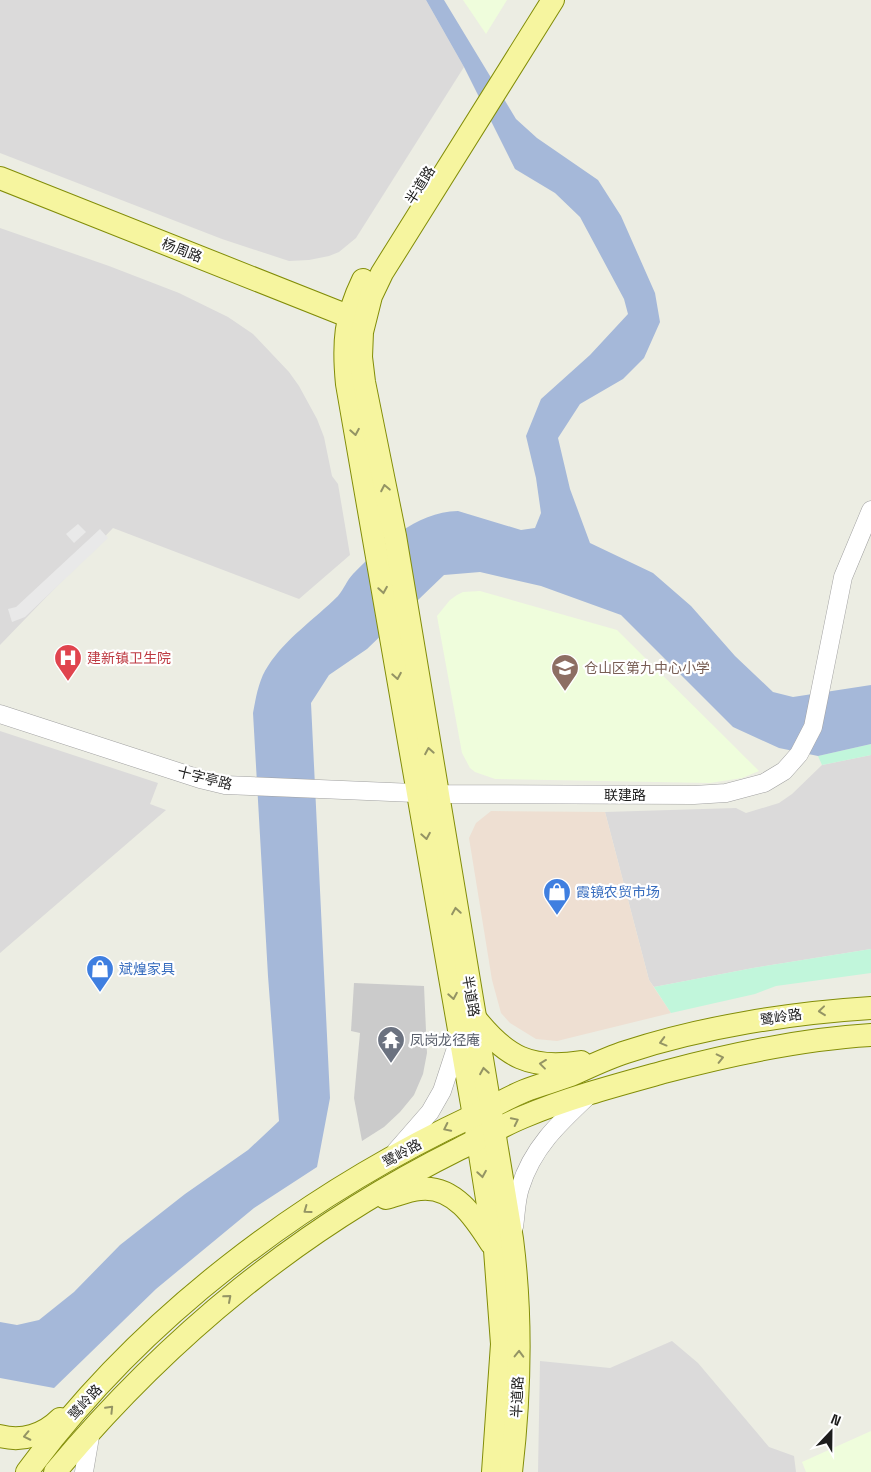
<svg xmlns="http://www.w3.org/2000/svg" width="871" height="1472" viewBox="0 0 871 1472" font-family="'Space Grotesk','Noto Sans SC',sans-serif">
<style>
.residential{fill:#dbdada}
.commercial{fill:#eedfd2}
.education{fill:#effddc}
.religious{fill:#cbcbcb}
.park{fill:#c1f6db}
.parking{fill:#e9e9e9}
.water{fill:#a5b8d9}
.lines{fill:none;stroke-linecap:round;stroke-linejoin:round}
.minor-casing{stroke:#a1a1a1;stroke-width:19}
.major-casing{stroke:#828d08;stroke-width:24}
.minor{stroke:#fff;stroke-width:18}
.major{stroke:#f6f59f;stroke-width:22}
.oneway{stroke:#949464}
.labels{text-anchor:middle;stroke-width:4.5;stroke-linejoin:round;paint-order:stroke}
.street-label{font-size:14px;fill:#1d1d1d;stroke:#fff}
.health-label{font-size:14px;fill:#be3a42;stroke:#fff;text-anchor:start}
.education-label{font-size:14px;fill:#785e54;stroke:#fff;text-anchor:start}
.shop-label{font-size:14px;fill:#366cbe;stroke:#fff;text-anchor:start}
.worship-label{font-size:14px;fill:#5b616d;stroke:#fff;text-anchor:start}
</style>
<rect width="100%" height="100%" fill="#ecede3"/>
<!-- residential -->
<g class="residential">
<polygon points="0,0 426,0 464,67 356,238 339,252 329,256 309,260 289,261 222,239 0,153"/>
<polygon points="0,228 109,266 179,293 228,317 253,334 289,372 299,386 317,419 324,437 332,476 338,484 350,555 299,599 113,528 0,645"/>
<polygon points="0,731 158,783 150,804 166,810 0,953"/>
<polygon points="871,755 871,949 753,968 654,987 649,980 605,812 736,808 746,813 779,803 792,794 822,765"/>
<polygon points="672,1341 698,1363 769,1447 794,1456 796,1472 538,1472 540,1361 610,1368"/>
</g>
<!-- commercial -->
<polygon class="commercial" points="491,811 605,812 649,980 671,1013 557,1041 536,1039 510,1023 501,1013 492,980 469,838 476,823"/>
<!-- education -->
<g class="education">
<polygon points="463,0 507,0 486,34"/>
<polygon points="480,591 617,630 759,771 742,778 710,783 495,779 475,772 470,768 462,753 437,616 450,600 457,595 463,592"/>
<polygon points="871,1431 871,1472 806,1472 802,1462"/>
</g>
<!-- religious -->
<polygon class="religious" points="354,983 424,986 427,1053 423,1074 414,1095 400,1112 384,1127 362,1141 354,1098 360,1033 351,1031"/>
<!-- park -->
<g class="park">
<polygon points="871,744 871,755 822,765 818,756"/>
<polygon points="871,949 871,973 776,986 755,994 671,1013 654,987 753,968"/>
</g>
<!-- parking -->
<g class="parking">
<polygon points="78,524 86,532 74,543 66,534"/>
<polygon points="100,529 108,538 25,617 12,622 8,609 16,607"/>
</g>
<!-- water -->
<path class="water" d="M 426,0 L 444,0 L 516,119 L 537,138 L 598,180 L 621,216 L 655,293 L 660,322 L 644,358 L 623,379 L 580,404 L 558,438 L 570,489 L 590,543 L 653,573 L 691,606 L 735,656 L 773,692 L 793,697 L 871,685 L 871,744 L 818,756 L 779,748 L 733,727 L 621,615 L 541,586 L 480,572 L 444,575 L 367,649 L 329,675 L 311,703 L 330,1098 L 317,1167 L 254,1208 L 156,1289 L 54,1388 L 0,1378 L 0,1322 L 17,1325 L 39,1320 L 74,1292 L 120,1245 L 185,1194 L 248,1150 L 279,1121 L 268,976 L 253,713 C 256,697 259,679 268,666 C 286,638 315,619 338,596 C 344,589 347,580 353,574 C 382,545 415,512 458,511 L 521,530 L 535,528 L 541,513 L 536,478 L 526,436 L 541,399 L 590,355 L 628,314 L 624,299 L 580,217 L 555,193 L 515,169 L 464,67 Z"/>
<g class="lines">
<defs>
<g id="minor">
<polyline points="0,714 200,779 225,785 438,794 694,795 726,793 764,783 784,771 792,762 799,754 813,727 843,577 871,510"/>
<polyline points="396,1151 430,1112 442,1091 460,1036"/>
<path d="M 514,1227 C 516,1214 516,1200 520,1188 C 532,1148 559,1123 589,1095"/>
<polyline points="84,1472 91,1431"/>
</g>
<g id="major">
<polyline points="0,178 363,322"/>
<path d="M 363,280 C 345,317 343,343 347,384 L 474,1116 L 495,1250 L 502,1344 L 493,1472"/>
<path d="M 475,1018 C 506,1057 530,1070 581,1062"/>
<path d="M 386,1198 C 397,1195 408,1190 420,1189 C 454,1185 475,1218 491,1243"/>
<path d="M 0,1436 C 22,1442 44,1435 60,1419"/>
<path d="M 27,1472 C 140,1318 302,1196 475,1115 C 491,1108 507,1098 524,1091 C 539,1085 555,1081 571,1075 C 589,1067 607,1058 626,1052 C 702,1027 791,1013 871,1008"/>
<path d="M 55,1472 C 169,1336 300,1228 459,1149 C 480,1139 501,1126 523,1117 C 568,1098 617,1085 664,1072 C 732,1054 801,1039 871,1035"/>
<path d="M 511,1472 C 520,1395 522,1317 512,1239 L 395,536 L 364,382 L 361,357 L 362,332 L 371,296 L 382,273 L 553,0"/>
</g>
</defs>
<!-- minor casing -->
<use href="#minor" class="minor-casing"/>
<!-- major casing -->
<use href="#major" class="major-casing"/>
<!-- minor -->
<use href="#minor" class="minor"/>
<!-- major -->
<use href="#major" class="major"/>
</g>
<!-- one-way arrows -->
<defs><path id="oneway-chevron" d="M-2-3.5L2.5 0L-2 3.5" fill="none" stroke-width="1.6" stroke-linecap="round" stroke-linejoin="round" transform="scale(1.25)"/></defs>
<g class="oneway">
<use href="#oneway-chevron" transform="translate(355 432) rotate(80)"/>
<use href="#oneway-chevron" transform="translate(385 488) rotate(-101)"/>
<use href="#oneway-chevron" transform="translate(383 590) rotate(81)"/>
<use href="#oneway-chevron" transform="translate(397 676) rotate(80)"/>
<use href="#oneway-chevron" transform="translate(429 751) rotate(-100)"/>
<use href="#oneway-chevron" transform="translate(426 836) rotate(80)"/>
<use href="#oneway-chevron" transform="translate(456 911) rotate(-99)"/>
<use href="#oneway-chevron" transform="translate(453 996) rotate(80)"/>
<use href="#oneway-chevron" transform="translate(822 1011) rotate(174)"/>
<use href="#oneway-chevron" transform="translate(663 1042) rotate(165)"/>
<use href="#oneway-chevron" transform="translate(720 1058) rotate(-13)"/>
<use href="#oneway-chevron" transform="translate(543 1064) rotate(-173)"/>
<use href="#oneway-chevron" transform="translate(484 1071) rotate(-99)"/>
<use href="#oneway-chevron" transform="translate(515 1121) rotate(-26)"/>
<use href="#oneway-chevron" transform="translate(447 1128) rotate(154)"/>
<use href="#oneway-chevron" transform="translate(482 1174) rotate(81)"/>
<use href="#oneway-chevron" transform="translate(307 1210) rotate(144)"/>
<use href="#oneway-chevron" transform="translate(228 1298) rotate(-41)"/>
<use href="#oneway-chevron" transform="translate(519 1354) rotate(-89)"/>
<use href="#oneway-chevron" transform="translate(110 1409) rotate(-46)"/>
<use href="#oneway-chevron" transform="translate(27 1436) rotate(168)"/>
</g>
<!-- icons -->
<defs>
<symbol id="hospital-pin" viewBox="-11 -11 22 30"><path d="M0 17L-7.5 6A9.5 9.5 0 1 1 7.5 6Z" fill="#e0444e" stroke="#fff"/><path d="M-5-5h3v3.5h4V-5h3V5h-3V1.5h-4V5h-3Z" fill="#fff"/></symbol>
<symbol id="school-pin" viewBox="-11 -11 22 30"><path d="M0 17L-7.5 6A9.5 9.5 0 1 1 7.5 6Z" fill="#8d6e63" stroke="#fff"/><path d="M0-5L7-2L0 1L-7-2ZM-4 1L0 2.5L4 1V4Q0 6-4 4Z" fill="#fff"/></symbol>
<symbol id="shop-pin" viewBox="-11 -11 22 30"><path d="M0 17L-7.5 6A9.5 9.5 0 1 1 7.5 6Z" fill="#3f7fe0" stroke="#fff"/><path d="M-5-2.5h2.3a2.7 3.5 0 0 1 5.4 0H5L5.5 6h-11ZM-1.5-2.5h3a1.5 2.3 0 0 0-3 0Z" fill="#fff"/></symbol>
<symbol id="temple-pin" viewBox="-11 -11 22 30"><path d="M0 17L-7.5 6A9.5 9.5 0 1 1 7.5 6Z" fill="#6b7280" stroke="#fff"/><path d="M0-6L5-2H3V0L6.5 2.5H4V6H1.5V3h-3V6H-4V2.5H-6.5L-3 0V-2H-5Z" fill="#fff"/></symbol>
</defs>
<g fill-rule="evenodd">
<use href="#hospital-pin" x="52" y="642" width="32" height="43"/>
<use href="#school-pin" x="549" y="652" width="32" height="43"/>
<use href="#shop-pin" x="541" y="876" width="32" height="43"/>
<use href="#shop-pin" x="84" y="953" width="32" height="43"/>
<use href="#temple-pin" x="375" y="1024" width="32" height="43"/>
</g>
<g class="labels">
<!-- street labels -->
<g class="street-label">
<text transform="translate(420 185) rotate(-58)" y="5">半道路</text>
<text transform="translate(182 250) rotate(21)" y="5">杨周路</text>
<text transform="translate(205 778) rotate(14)" y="5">十字亭路</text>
<text x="625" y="800">联建路</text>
<text transform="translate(471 996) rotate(80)" y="5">半道路</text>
<text transform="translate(781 1017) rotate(-9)" y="5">鹭岭路</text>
<text transform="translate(402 1153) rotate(-29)" y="5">鹭岭路</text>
<text transform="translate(517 1397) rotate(-87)" y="5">半道路</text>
<text transform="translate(85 1402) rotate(-48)" y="5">鹭岭路</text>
</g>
<!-- health labels -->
<g class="health-label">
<text x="87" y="663">建新镇卫生院</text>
</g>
<!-- education labels -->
<g class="education-label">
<text x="584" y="673">仓山区第九中心小学</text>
</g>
<!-- shop labels -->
<g class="shop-label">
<text x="576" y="897">霞镜农贸市场</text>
<text x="119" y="974">斌煌家具</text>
</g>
<!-- worship labels -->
<g class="worship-label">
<text x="410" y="1045">凤岗龙径庵</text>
</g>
</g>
<!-- north arrow -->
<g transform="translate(831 1432) rotate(22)" stroke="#ffffff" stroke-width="4" paint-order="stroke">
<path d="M0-4L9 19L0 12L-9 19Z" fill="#1d1d1d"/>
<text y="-8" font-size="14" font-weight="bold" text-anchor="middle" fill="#1d1d1d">N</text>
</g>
</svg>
